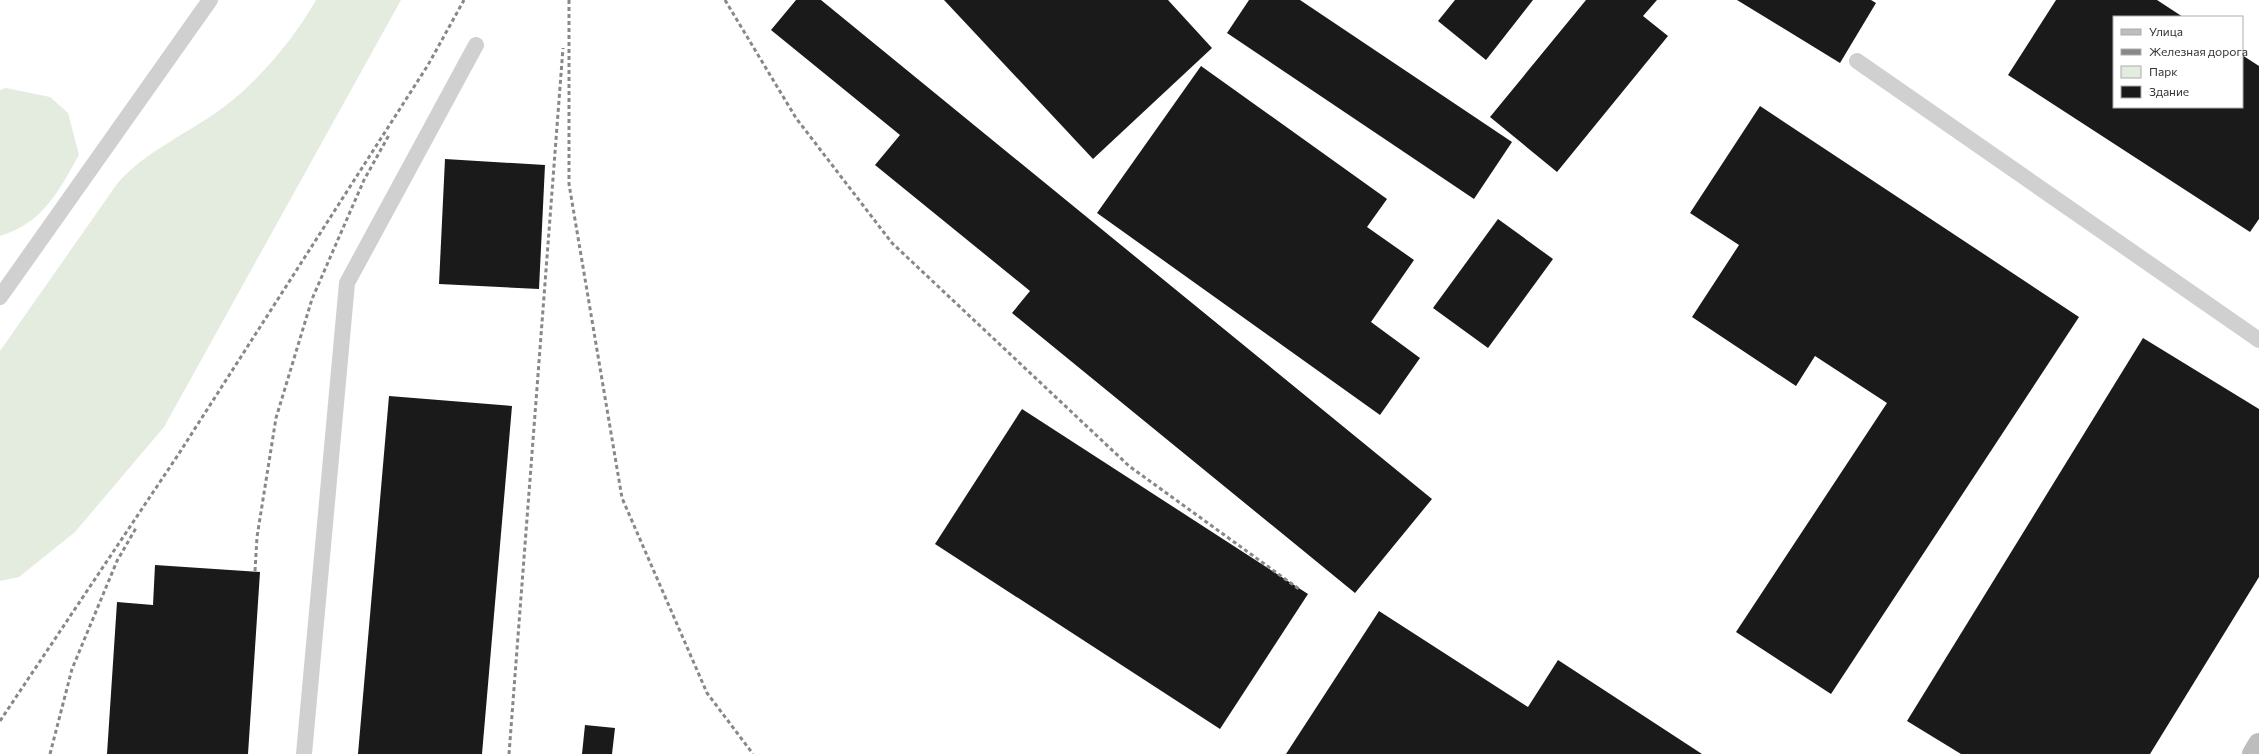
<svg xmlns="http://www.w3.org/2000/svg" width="2259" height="754" viewBox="0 0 2259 754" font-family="Commissioner,sans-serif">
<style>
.green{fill:#e4ebdf}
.building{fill:#1a1a1a}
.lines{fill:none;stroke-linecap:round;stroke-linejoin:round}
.service{stroke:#d0d0d0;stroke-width:16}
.secondary{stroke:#bdbdbd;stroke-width:22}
.rail{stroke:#888;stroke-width:3;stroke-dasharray:4 3;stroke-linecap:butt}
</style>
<rect width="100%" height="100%" fill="#fff"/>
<!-- green -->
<g class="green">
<path d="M 316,0 L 401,0 L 164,427 L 75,532 L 19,577 L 0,581 L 0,351 L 117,184 C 146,150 190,133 225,106 C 259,81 296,36 316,0 Z"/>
<path d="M 6,88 L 50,97 L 68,113 L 79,155 C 58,192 43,223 0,236 L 0,90 Z"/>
</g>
<!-- building -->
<g class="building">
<polygon points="796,0 821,0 1432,499 1355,593 1012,313 1030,291 875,165 900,135 771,30"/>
<polygon points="944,0 1168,0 1212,48 1093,159"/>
<polygon points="1249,0 1300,0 1512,142 1474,199 1227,33"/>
<polygon points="1455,0 1533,0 1486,60 1438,21"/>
<polygon points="1586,0 1657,0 1643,16 1668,36 1557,172 1490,117"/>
<polygon points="1737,0 1871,0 1876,3 1840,63"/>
<polygon points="2056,0 2157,0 2183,17 2114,17 2114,107 2242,107 2242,55 2259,66 2259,219 2250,232 2008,75"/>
<polygon points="1201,66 1387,199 1367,227 1414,260 1371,322 1420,358 1380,415 1097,213"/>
<polygon points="1760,106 2079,317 1831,694 1736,632 1887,403 1815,356 1796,386 1692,317 1739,245 1690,213"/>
<polygon points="445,159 545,165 539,289 439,284"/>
<polygon points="1498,219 1553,259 1488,348 1433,308"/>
<polygon points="2143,338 2259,409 2259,577 2150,754 1961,754 1907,721"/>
<polygon points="389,396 512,406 482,754 358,754"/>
<polygon points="1022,409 1308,594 1220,729 935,544"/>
<polygon points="155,565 260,572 248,754 107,754 117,602 153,605"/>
<polygon points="1379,611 1528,707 1558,660 1702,754 1286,754"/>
<polygon points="585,725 615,728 612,754 582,754"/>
</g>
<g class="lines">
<!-- service -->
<g class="service">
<polyline points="1857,61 2259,340"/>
<polyline points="0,297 210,0"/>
<polyline points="304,754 347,283 476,45"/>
</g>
<!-- secondary -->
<polyline class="secondary" points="2253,754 2259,744"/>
<!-- rail -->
<g class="rail">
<polyline points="569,0 569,184 622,498 707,693 753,754"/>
<polyline points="725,0 796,118 892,243 1129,466 1299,589"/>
<polyline points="255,571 257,537 276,418 312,299 364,180 389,135"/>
<polyline points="0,721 178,455 428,65 464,0"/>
<polyline points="50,754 72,669 117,561 136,528"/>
<polyline points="509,754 563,48"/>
</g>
</g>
<!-- legend -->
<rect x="2113" y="16" width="130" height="92" fill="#ffffff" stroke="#adadad"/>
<rect x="2121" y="29" width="20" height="6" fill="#bdbdbd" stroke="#adadad"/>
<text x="2149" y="36" font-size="12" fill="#333333">Улица</text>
<rect x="2121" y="49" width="20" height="6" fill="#888888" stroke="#adadad"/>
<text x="2149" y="56" font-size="12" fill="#333333">Железная дорога</text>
<rect x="2121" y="66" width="20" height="12" fill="#e4ebdf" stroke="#adadad"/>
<text x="2149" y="76" font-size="12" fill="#333333">Парк</text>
<rect x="2121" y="86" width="20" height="12" fill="#1a1a1a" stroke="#adadad"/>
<text x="2149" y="96" font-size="12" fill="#333333">Здание</text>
</svg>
